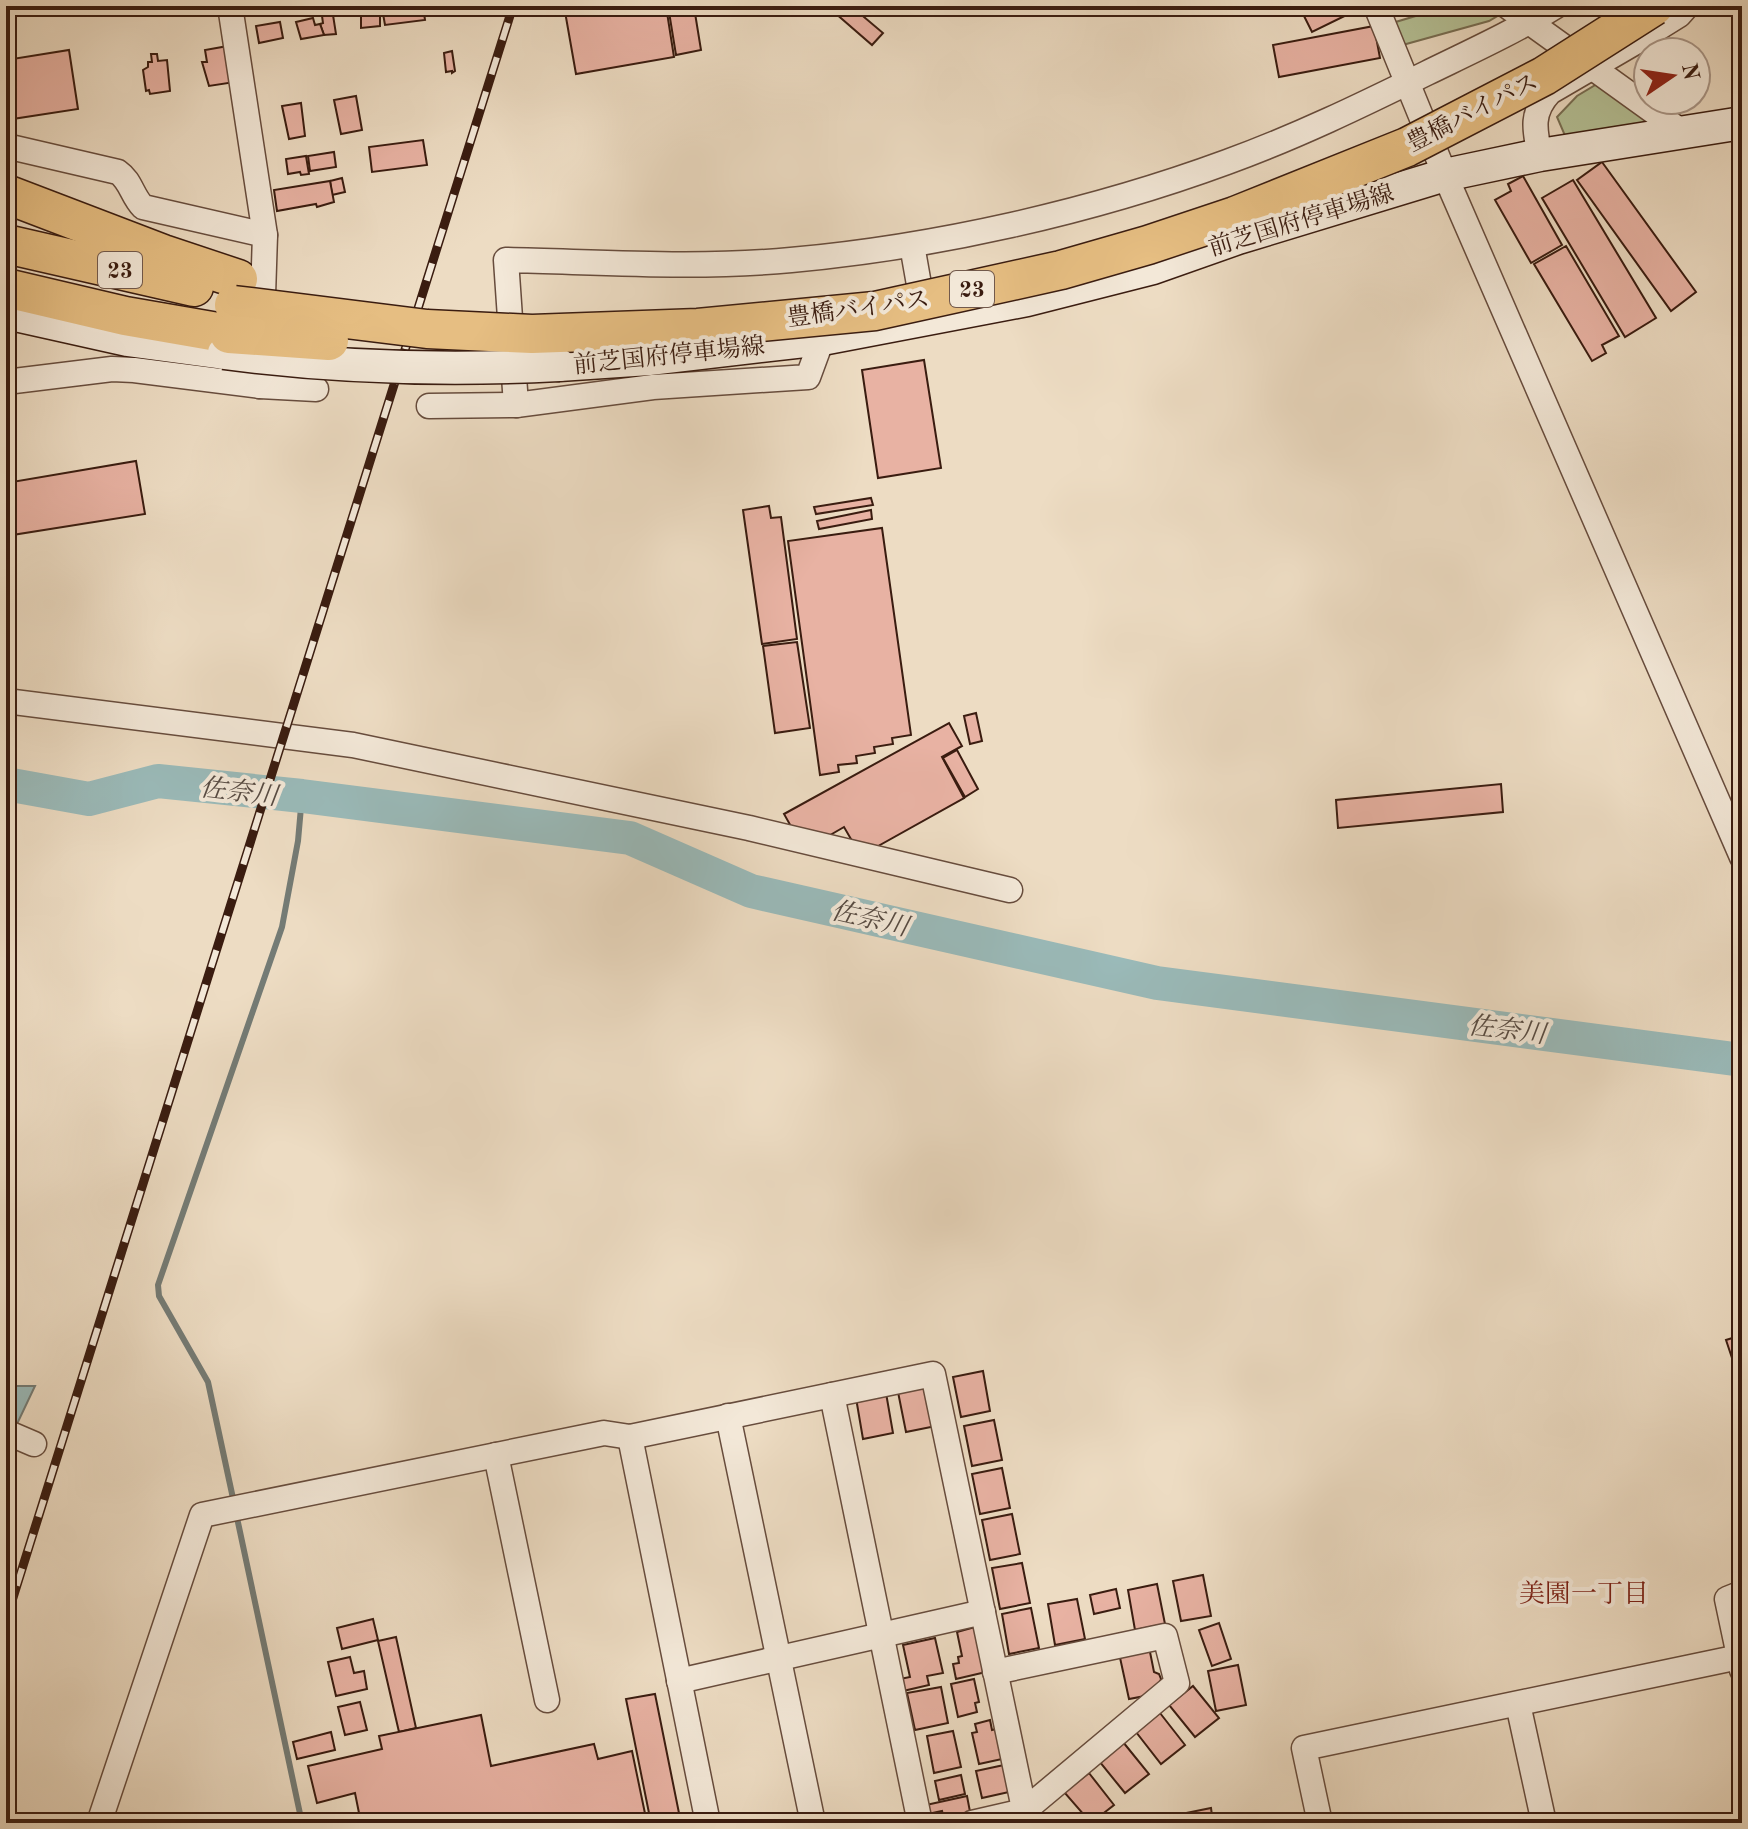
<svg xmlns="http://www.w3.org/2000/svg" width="1748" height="1829" viewBox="0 0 1748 1829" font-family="'Old Standard TT','Noto Serif JP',serif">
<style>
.green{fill:#b5c196;stroke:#786e53;stroke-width:2}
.water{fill:#9abab9;stroke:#747b75;stroke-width:2}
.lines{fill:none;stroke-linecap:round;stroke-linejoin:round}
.stream{stroke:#747b75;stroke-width:6}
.river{stroke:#9abab9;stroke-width:34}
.building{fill:#e8b2a3;stroke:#3a1c10;stroke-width:2}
.minor-casing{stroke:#674c3d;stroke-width:27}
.secondary-casing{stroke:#3a1c10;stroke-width:35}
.trunk-casing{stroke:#3a1c10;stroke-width:41}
.minor{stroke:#f3e8d8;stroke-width:24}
.secondary{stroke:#f3e8d8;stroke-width:32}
.trunk{stroke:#e6be82;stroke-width:38}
.rail-casing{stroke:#3a1c10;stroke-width:9}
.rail{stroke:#f3e8d8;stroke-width:6;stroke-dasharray:18;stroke-linecap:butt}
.secondary-bridge-casing{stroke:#3a1c10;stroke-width:35;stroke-linecap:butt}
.trunk-bridge-casing{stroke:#3a1c10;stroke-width:41;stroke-linecap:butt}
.secondary-bridge{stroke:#f3e8d8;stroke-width:32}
.trunk-bridge{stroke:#e6be82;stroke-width:38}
.labels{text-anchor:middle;stroke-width:8;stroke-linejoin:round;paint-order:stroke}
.shield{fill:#f3e8d8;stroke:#72594c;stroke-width:2}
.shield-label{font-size:22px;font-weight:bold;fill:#3a1c10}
.street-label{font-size:24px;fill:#3a1c10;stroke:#f3e8d8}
.water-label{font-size:26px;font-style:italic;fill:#574b43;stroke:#f3e8d8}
.neighbourhood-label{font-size:26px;fill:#7a1f14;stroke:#f3e8d8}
</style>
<rect width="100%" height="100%" fill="#eddcc3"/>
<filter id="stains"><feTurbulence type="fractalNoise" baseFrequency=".0025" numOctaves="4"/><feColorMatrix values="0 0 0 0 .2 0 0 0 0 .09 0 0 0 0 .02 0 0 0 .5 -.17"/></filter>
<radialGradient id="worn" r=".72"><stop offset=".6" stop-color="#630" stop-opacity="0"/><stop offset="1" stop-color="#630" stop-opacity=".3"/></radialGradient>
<!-- green -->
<g class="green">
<polygon points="1449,6 1499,6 1506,11 1489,21 1399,46 1389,24"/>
<polygon points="1602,81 1659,122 1566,138 1557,117 1577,96"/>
</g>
<!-- water -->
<polygon class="water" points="6,1386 35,1386 17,1424 6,1420"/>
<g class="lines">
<!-- stream -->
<g class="stream">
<polyline points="234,1503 208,1382 159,1296 158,1285 282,927 298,841 302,796"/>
<polyline points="236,1513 302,1823"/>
</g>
<!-- river -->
<polyline class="river" points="6,784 89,799 158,781 302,796 630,838 751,891 1157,983 1742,1060"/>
</g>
<!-- building -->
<g class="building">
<polygon points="393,6 423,6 425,20 385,25 382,8"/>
<polygon points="445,6 470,6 471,13 448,16"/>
<polygon points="564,6 666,6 674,57 576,74"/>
<polygon points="827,6 851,6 883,33 872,45"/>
<polygon points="1299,6 1365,6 1312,32"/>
<polygon points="694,7 701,50 676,55 669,12"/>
<polygon points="380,8 380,26 361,28 361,10"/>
<polygon points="333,15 336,34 324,35 320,24 323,23 322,16"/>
<polygon points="313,18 315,25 320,24 324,35 301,39 296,22"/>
<polygon points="280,22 283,38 259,43 256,26"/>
<polygon points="1374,26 1380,58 1279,77 1273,45"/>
<polygon points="228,46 235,82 209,86 202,62 207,62 205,50"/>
<polygon points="69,50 78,109 6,120 6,60"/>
<polygon points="452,51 455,71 452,73 452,71 446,72 444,53"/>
<polygon points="151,54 157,54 158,61 167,60 170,91 150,94 149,90 146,91 143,70 148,67 148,62 152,62"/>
<polygon points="356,96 362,130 341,134 334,100"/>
<polygon points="301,103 305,136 289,139 282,106"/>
<polygon points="423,140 427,165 372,172 369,147"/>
<polygon points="334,152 336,167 310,171 308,156"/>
<polygon points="306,156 309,174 301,175 300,172 288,174 286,159"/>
<polygon points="1602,162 1696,292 1671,311 1577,180"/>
<polygon points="1523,176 1562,245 1531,263 1495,200 1511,191 1508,184"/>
<polygon points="342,178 345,192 332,195 330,181"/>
<polygon points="1573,180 1656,318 1625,337 1542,198"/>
<polygon points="330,181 334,202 317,207 316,204 277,211 274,190"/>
<polygon points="1566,246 1619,336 1602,345 1606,353 1592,361 1534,264"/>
<polygon points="924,360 941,468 878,478 862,370"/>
<polygon points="136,461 145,514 6,536 6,483"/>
<polygon points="871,498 873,505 816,514 814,507"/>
<polygon points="769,506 771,518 781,517 797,639 762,644 743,510"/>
<polygon points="871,510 872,519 819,529 817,521"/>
<polygon points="882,528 911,735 892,738 893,744 874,747 875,753 856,756 857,763 838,765 839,772 820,775 788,541"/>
<polygon points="797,642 810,728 775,733 763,646"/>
<polygon points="976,713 982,741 970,744 964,716"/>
<polygon points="949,723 962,746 942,757 964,798 871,850 855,846 844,827 825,838 793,830 784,814"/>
<polygon points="957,750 978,789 965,797 943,758"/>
<polygon points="1501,784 1503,812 1338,828 1336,800"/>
<polygon points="1742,1335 1742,1388 1726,1340"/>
<polygon points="983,1371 990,1411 961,1417 953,1377"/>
<polygon points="928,1386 936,1426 906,1432 898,1392"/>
<polygon points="886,1393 893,1433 863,1439 856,1398"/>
<polygon points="994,1420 1002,1460 972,1466 964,1426"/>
<polygon points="1002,1468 1010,1508 980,1514 972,1474"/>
<polygon points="1012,1514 1020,1554 990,1560 982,1520"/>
<polygon points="1022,1563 1030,1603 1000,1609 992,1568"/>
<polygon points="1203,1575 1211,1616 1181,1621 1173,1581"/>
<polygon points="1157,1584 1165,1624 1135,1630 1128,1590"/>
<polygon points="1116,1589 1120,1608 1094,1614 1090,1595"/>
<polygon points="1077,1599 1085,1639 1055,1645 1048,1604"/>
<polygon points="1031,1608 1039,1648 1009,1654 1002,1614"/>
<polygon points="373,1619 378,1640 342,1649 337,1628"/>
<polygon points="1219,1623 1231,1659 1212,1666 1199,1630"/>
<polygon points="975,1627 986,1672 956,1679 953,1664 959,1663 958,1657 962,1656 957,1632"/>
<polygon points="396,1637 416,1728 399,1732 378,1641"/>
<polygon points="935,1638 943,1673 927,1676 929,1685 903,1691 900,1679 910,1677 903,1645"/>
<polygon points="1149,1647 1154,1672 1159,1674 1161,1679 1155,1694 1129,1699 1119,1653"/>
<polygon points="350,1657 354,1673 364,1671 367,1689 336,1696 328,1662"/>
<polygon points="1238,1665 1246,1705 1216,1711 1208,1671"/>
<polygon points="974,1679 979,1702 975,1703 977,1712 958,1717 951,1684"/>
<polygon points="1193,1686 1219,1718 1195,1737 1169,1705"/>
<polygon points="941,1687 948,1723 915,1730 907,1693"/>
<polygon points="655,1694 681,1823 651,1823 626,1699"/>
<polygon points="360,1702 367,1730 345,1735 338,1707"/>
<polygon points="1160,1713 1185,1745 1161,1764 1136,1732"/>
<polygon points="481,1715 491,1766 594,1744 598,1759 632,1751 647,1823 361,1823 355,1793 317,1803 308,1766 382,1749 379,1736"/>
<polygon points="990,1720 992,1730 996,1729 1002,1759 979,1764 972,1733 977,1732 975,1724"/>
<polygon points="953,1731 961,1767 934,1773 927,1736"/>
<polygon points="331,1732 335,1750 297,1759 293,1742"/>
<polygon points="1123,1742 1149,1774 1125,1793 1099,1761"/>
<polygon points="1004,1765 1009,1792 982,1798 976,1771"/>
<polygon points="1089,1773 1114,1805 1091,1823 1064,1792"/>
<polygon points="961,1775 965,1794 939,1800 935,1781"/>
<polygon points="967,1796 971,1817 945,1822 942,1811 928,1814 926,1805"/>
<polygon points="1211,1808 1213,1823 1182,1823 1181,1814"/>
</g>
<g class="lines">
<defs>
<g id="minor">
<polyline points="230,6 265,235"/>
<polyline points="1376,6 1445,175 1742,857"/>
<polyline points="1507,6 1682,132"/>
<path d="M 6,146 L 118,172 C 131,181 132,196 143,207 L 265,235 L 260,386 L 134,370 L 112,369 L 6,382"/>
<path d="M 1540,155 C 1534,129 1531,112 1550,92 L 1634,43 L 1679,15 L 1687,6"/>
<polyline points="912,245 924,313"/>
<path d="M 822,339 L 808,377 L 653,387 L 516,405 L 506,260 C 600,262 696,269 791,260 C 935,247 1091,212 1227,162 C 1296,137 1362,105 1427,73 C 1470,52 1514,32 1556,6"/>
<polyline points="260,386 316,389"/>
<polyline points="429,406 516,405"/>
<polyline points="6,701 353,745 749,828 1010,890"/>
<polyline points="832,1395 920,1823"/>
<polyline points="728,1416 813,1823"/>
<polyline points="6,1432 34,1444"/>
<polyline points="630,1437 708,1823"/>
<polyline points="496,1455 547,1700"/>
<polyline points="1742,1593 1727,1599 1742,1670"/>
<polyline points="679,1681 983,1612"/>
<polyline points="1518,1704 1544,1823"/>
<polyline points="99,1823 202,1515 604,1433 630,1437 933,1374 1027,1823"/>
<polyline points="972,1823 1024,1811 1177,1683 1165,1636 995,1672"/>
<polyline points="1320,1823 1304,1748 1739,1657"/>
</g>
<g id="secondary">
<polyline points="6,313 127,340 224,353"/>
<polyline points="559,365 649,359 822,339 1027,300 1153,268 1238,238 1445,175 1540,155 1742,123"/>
</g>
<g id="trunk">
<polyline points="6,194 163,254 238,279"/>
<polyline points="6,244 194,287"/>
<polyline points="6,288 125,316 229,334"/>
</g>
</defs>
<!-- minor casing -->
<use href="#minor" class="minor-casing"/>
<!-- secondary casing -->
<use href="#secondary" class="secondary-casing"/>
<!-- trunk casing -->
<use href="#trunk" class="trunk-casing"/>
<!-- minor -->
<use href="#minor" class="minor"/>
<!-- secondary -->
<use href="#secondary" class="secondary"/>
<!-- trunk -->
<use href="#trunk" class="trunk"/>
<defs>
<polyline id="rail" points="6,1620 513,6"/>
</defs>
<!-- rail casing -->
<use href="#rail" class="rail-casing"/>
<!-- rail -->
<use href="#rail" class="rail"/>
<defs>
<path id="secondary-bridge" d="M 224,353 C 338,368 444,371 559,365"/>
<g id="trunk-bridge">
<polyline points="234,305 427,329 532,334 698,328 875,311 1061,270 1148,245 1235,216 1407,147 1544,76 1654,6"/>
<polyline points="229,334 329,341"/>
</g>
</defs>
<!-- secondary-bridge casing -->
<use href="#secondary-bridge" class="secondary-bridge-casing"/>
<!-- trunk-bridge casing -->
<use href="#trunk-bridge" class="trunk-bridge-casing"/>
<!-- secondary-bridge -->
<use href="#secondary-bridge" class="secondary-bridge"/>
<!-- trunk-bridge -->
<use href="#trunk-bridge" class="trunk-bridge"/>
</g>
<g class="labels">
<!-- shield labels -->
<g class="shield">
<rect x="98" y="252" width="44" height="36" rx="6"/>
<rect x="950" y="271" width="44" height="36" rx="6"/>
</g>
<g class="shield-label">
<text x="120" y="278">23</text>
<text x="972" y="297">23</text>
</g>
<!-- street labels -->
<g class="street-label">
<text transform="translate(1472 112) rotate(-27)" y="8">豊橋バイパス</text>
<text transform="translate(1301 220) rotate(-17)" y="8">前芝国府停車場線</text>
<text transform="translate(858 308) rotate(-8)" y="8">豊橋バイパス</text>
<text transform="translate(669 355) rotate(-6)" y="8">前芝国府停車場線</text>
</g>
<!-- water labels -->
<g class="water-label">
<text transform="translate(239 791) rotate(7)" y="9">佐奈川</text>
<text transform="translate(870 918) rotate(13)" y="9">佐奈川</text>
<text transform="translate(1507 1029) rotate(7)" y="9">佐奈川</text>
</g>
<!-- neighbourhood labels -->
<g class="neighbourhood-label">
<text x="1584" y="1602">美園一丁目</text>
</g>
</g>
<!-- margin -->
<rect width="1748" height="1829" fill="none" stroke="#eddcc3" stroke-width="32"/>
<rect x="8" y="8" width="1732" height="1813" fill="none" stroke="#3a1c10" stroke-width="4"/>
<rect x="16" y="16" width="1716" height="1797" fill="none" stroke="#3a1c10" stroke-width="2"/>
<!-- north arrow -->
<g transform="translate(1672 76) rotate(77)"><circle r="38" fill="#f3e8d8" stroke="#a99688" stroke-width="2"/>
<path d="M0-6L14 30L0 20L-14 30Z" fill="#8f2418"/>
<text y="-12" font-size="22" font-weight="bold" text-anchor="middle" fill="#3a1c10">N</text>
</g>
<rect width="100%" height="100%" filter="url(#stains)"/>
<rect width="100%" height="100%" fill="url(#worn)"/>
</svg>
